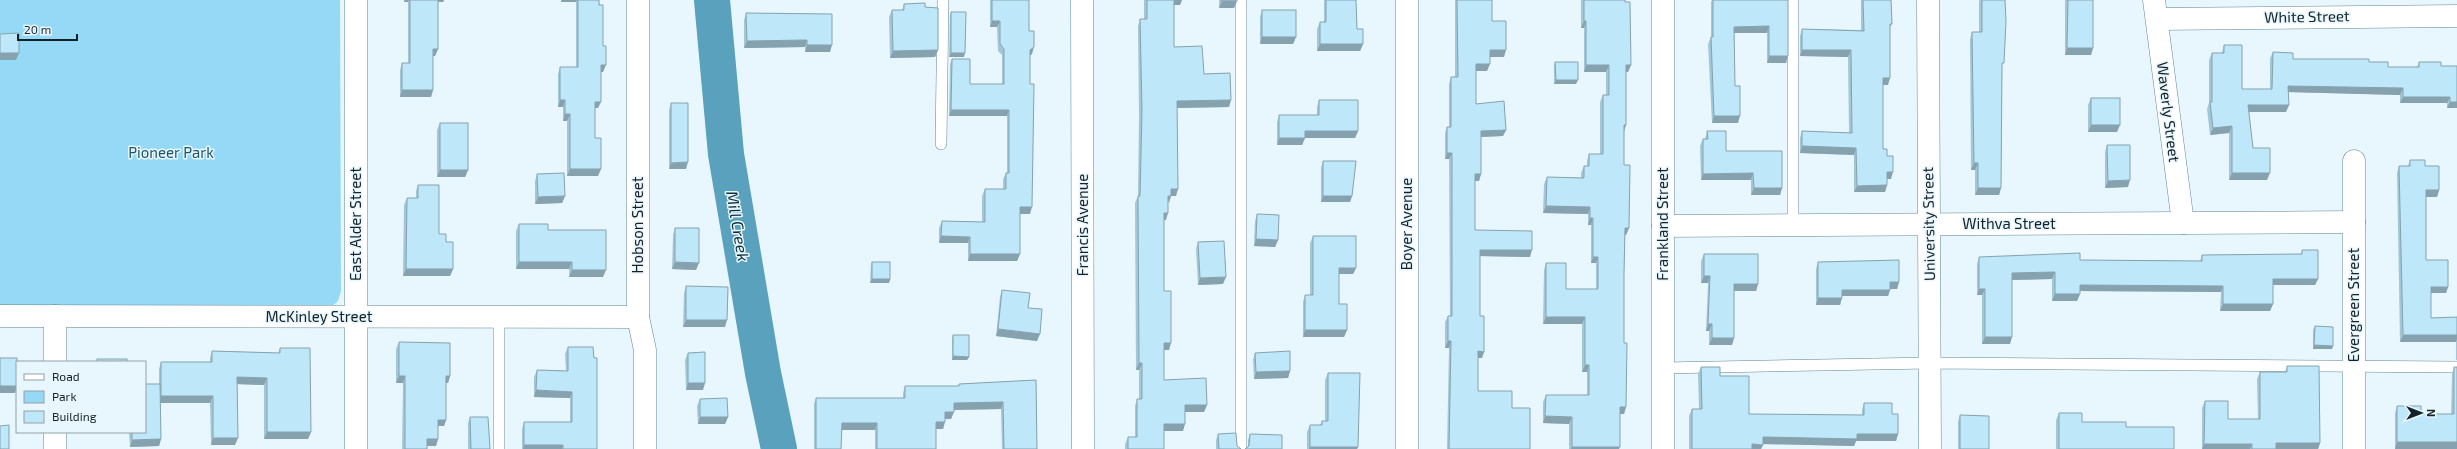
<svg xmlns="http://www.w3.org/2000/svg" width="2457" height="449" viewBox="0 0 2457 449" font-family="'Exo 2',sans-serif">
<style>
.green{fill:#96d9f6}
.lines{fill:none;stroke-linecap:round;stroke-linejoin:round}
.river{stroke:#5aa1be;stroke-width:36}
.service-casing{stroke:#638594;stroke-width:12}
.minor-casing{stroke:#638594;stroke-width:23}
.secondary-casing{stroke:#638594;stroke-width:23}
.service{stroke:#fff;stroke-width:11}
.minor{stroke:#fff;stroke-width:22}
.secondary{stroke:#fff;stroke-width:22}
.wall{fill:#a3c7d6}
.shaded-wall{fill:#85a2ae}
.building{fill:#bee7f9;stroke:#85a2ae}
.labels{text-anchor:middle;stroke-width:3;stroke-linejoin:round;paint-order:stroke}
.street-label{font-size:15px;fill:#152329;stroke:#e8f7fd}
.park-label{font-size:15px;fill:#1d566b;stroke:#e8f7fd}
.water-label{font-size:16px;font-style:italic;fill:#0d2f3c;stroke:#e8f7fd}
</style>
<rect width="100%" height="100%" fill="#e8f7fd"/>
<!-- green -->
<polygon class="green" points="0,0 340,0 341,291 338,301 331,307 0,305"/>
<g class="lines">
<!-- river -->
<polyline class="river" points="712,0 726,154 763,373 779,449"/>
<defs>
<g id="service">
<polyline points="1241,0 1241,449"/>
<polyline points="1793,0 1793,225"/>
<polyline points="941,144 943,0"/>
<polyline points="1663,368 1930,363 2457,367"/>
<polyline points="499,449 499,317"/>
</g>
<g id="minor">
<polyline points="638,0 638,317 645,350 645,449"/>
<polyline points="1082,0 1083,449"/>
<polyline points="1663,0 1663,449"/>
<polyline points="1928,0 1930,449"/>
<polyline points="2154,0 2183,223"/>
<polyline points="2157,19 2457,16"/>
<polyline points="2354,161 2354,449"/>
<polyline points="1663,226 2354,222"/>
<polyline points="0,316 638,317"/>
<polyline points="55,316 55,362"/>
<polyline points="55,432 55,449"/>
<polyline points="1407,449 1407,0"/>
</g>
<polyline id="secondary" points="356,449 356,0"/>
</defs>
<!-- service casing -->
<use href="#service" class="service-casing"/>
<!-- minor casing -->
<use href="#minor" class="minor-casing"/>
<!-- secondary casing -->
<use href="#secondary" class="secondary-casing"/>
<!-- service -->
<use href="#service" class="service"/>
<!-- minor -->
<use href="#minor" class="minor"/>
<!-- secondary -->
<use href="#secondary" class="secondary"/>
</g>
<!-- wall -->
<g class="wall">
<polygon points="404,0 444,0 443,2 438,2 438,49 435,56 433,56 433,90 431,97 400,97 400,70 402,63 408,63 408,2 404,2"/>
<polygon points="561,0 599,0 603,72 601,72 598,108 595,108 595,138 598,176 567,176 567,121 563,121 563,107 558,107 558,74 560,67 576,67 576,2 561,2"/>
<polygon points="990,0 1029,0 1029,31 1032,54 1030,55 1030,214 1020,214 1020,254 1017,261 968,261 968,243 939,243 939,228 942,221 982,222 982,196 985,189 1003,189 1003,179 1006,173 1007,173 1007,116 949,116 950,65 952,59 970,84 1002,84 1002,55 998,51 997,27 990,27"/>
<polygon points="1144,0 1182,0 1180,5 1174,5 1174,47 1204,74 1231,100 1229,107 1177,108 1176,196 1171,196 1168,203 1166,220 1164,220 1164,291 1169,350 1164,350 1164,380 1207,405 1204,412 1185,412 1183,431 1164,431 1164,449 1125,449 1125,444 1128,437 1135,437 1135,406 1137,399 1139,399 1139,370 1136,370 1135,203 1138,196 1139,116 1138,26 1140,19 1144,19"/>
<polygon points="1219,0 1237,0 1234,8 1219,8"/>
<polygon points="1324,0 1356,0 1357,29 1363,44 1360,51 1317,51 1317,29 1320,22 1324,22"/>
<polygon points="1455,0 1492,0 1492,21 1504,57 1490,57 1487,71 1476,71 1476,104 1506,130 1503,136 1481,137 1481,174 1479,181 1475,181 1475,230 1530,257 1480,256 1480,316 1484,352 1482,358 1478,358 1478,391 1512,408 1530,449 1447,449 1449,348 1445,348 1445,322 1448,316 1450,316 1449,159 1445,159 1445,133 1447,127 1449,127 1449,84 1451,77 1455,77"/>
<polygon points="1581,0 1625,0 1631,65 1628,72 1626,72 1624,132 1624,165 1629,228 1626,235 1625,235 1624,274 1624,343 1626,407 1624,414 1620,414 1619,449 1569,449 1569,424 1543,423 1543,402 1546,395 1587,395 1587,372 1582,372 1582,324 1543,324 1544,270 1546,263 1566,289 1596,289 1596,263 1591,263 1591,225 1588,225 1588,214 1543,213 1544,184 1547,177 1581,178 1581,173 1584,166 1587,166 1587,161 1589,154 1600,154 1600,102 1603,95 1606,95 1606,72 1584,72 1584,28 1581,28"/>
<polygon points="1712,0 1788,0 1786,63 1767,63 1767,33 1734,33 1735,86 1738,123 1712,123 1708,44 1711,37 1711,2"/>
<polygon points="1861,0 1891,0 1892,24 1890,28 1888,85 1883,85 1883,149 1887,156 1891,179 1887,179 1887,185 1885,192 1854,192 1854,155 1800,153 1800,138 1802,131 1849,133 1848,57 1800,56 1800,36 1802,29 1861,30"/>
<polygon points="1979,0 2005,0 2002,70 2001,188 1999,195 1975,195 1975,170 1971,170 1970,39 1972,32 1979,32"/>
<polygon points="2065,0 2093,0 2093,48 2091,55 2065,55"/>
<polygon points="904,4 925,7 938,50 935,57 890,58 889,17 892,10 902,10"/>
<polygon points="1262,10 1296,37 1293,44 1260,44 1260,17"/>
<polygon points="951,12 964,57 949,57 950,15"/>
<polygon points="746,13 832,14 830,52 805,52 805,47 744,48 744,20"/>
<polygon points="2224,45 2242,89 2270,89 2270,58 2273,52 2293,59 2369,62 2388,67 2417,67 2419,62 2441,66 2457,108 2447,108 2447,103 2400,103 2400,95 2288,92 2286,112 2249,112 2253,148 2267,180 2229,180 2229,133 2210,135 2207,109 2209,103 2209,60 2212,53 2222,53 2222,52"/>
<polygon points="1555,62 1576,84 1554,84 1554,65"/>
<polygon points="2091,98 2117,132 2088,132 2088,105"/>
<polygon points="1319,100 1358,131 1355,138 1305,138 1302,145 1277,145 1277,122 1279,115 1317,115 1317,107"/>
<polygon points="671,103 686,169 669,169 669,110"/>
<polygon points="440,123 468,170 465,177 437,177 437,130"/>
<polygon points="1707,131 1726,151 1782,188 1780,195 1751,195 1751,180 1701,180 1700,146 1703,139 1705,139"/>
<polygon points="2107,145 2128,187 2105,188 2105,152"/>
<polygon points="2410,160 2425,166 2439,190 2437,197 2426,197 2426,260 2448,287 2446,293 2431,293 2431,318 2457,317 2457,360 2456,360 2456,342 2400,342 2397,173 2399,166 2408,166"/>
<polygon points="1323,161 1352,196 1350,202 1321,202 1321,168"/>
<polygon points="537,174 565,196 562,203 535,204 535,181"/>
<polygon points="418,185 439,234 446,242 453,269 450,276 403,276 404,205 407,198 416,198 416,191"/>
<polygon points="1257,214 1278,240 1275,247 1254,246 1255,221"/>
<polygon points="519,224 548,230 603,277 569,277 569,269 516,269 516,231"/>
<polygon points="675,228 696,270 672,269 673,235"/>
<polygon points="1313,236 1356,268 1353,274 1339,274 1339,304 1347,330 1344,337 1303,337 1303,302 1305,295 1310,295 1310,243"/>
<polygon points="1198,242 1223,284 1198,285 1196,249"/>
<polygon points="2302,250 2318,279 2315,285 2273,285 2273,304 2270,311 2220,311 2221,292 2080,291 2080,294 2077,301 2052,301 2052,279 2012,280 2010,344 1982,344 1982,295 1977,295 1977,264 1979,257 2080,260 2200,261 2202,255 2301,254"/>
<polygon points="1704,254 1758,284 1756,291 1734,291 1734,338 1732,345 1709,345 1709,331 1706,331 1708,283 1701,283 1701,261"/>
<polygon points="872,262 890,279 889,283 870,283 871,265"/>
<polygon points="1818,262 1899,282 1897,289 1890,289 1888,296 1842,296 1840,305 1816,305 1816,269"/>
<polygon points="686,286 725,327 683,327 684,293"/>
<polygon points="1002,290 1028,308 1037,341 996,336 1000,297"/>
<polygon points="2315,326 2333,346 2332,349 2313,349 2313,330"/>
<polygon points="953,335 969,357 967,360 952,360 952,338"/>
<polygon points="399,342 450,376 448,383 446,383 446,420 444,426 438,426 438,439 436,446 427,446 427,449 402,449 403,383 396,383 396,349"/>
<polygon points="568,347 597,449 522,449 522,429 524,422 570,422 570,398 534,397 534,377 537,370 566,371 565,354"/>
<polygon points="280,348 311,432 308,439 264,439 264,385 237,384 235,445 211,445 210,403 160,403 161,439 159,446 130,447 129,432 145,432 159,384 159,369 161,362 210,362 210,358 212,351 278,353"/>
<polygon points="688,353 703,390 686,390 685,360"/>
<polygon points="1255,353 1290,371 1288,378 1254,379 1253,360"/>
<polygon points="2287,366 2320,443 2318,449 2202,449 2202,408 2205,401 2228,419 2258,419 2257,379 2260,372 2285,372"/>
<polygon points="1701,367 1720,376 1749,414 1862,415 1862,410 1864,403 1892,414 1898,434 1896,441 1856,441 1854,446 1763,444 1761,449 1689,449 1689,416 1692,409 1699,409 1698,374"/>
<polygon points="2454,367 2457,367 2457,449 2395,449 2395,413 2397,406 2421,414 2451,414 2452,374"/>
<polygon points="1328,373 1358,447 1357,449 1307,449 1307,432 1310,425 1320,425 1322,421 1325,421 1325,380"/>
<polygon points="1036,380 1037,449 1002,449 1001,409 954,410 951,419 945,419 943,429 936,429 936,449 875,449 875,430 842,430 841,449 814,449 814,404 816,398 903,398 903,393 905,386 959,386 959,384"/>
<polygon points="700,399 728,417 725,424 698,424 697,406"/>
<polygon points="2059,413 2082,422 2126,427 2174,449 2056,449 2056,420"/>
<polygon points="1960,415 1989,449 1958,449 1958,422"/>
<polygon points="470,417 490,449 468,449 468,423"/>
<polygon points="1218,434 1237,446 1241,449 1216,449 1216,440"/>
<polygon points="1250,434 1282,449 1248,447 1248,440"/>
</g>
<!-- shaded-wall -->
<g class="shaded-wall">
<polygon points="405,0 409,0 408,2 404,2"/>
<polygon points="436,0 444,0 443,2 435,2"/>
<polygon points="562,0 577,0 576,2 561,2"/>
<polygon points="1173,0 1182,0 1180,5 1172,5"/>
<polygon points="1222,1 1237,1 1234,8 1219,8"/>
<polygon points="992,21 1000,21 997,27 990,27"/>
<polygon points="1584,21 1586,21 1584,28 1581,28"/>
<polygon points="1769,26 1767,33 1732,33 1734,27"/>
<polygon points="1262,37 1296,37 1293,44 1260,44"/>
<polygon points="807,40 805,47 744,48 747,41"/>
<polygon points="1320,44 1363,44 1360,51 1317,51"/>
<polygon points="807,45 832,45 830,52 805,52"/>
<polygon points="1034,47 1032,54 1028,57 1030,50"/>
<polygon points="2067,48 2093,48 2091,55 2065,55"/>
<polygon points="433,49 438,49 435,56 431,56"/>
<polygon points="938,50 935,57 890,58 893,51"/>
<polygon points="1490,50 1506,50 1504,57 1487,57"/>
<polygon points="1802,50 1851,50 1848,57 1800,56"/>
<polygon points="0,53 19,53 16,60 0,60"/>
<polygon points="951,53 965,53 964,57 949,57"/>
<polygon points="1769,56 1788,56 1786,63 1767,63"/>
<polygon points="1476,64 1490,64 1487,71 1474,71"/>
<polygon points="601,65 606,65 603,72 598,72"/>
<polygon points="1586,65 1609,65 1606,72 1584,72"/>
<polygon points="1626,65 1631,65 1628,72 1624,72"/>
<polygon points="1883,78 1890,78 1888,85 1880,85"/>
<polygon points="1556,80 1578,80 1576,84 1554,84"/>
<polygon points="2288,86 2403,88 2400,95 2286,92"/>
<polygon points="402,90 433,90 431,97 400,97"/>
<polygon points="2403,97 2450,97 2447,103 2400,103"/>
<polygon points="560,100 565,100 563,107 558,107"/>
<polygon points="1231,100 1229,107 1175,108 1177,101"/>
<polygon points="595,102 601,102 598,108 593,108"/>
<polygon points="2450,102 2457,102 2457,108 2447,108"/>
<polygon points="2248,105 2289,105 2286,112 2246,112"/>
<polygon points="951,110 1009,110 1007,116 949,116"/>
<polygon points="565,114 570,114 567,121 563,121"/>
<polygon points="1714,116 1740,116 1738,123 1712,123"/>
<polygon points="1624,125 1626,125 1624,132"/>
<polygon points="2091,125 2120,125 2117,132 2088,132"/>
<polygon points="2232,126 2229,133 2210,135 2213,128"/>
<polygon points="1506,130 1503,136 1479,137 1481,131"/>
<polygon points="1305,131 1358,131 1355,138 1303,138"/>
<polygon points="1279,138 1305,138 1302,145 1277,145"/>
<polygon points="1802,146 1856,148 1854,155 1800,153"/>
<polygon points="1447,153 1452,153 1449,159 1445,159"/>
<polygon points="688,162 686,169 669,169 671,163"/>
<polygon points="1974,163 1978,163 1975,170 1971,170"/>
<polygon points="570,169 601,169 598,176 567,176"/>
<polygon points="440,170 468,170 465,177 437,177"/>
<polygon points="1887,172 1893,172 1891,179 1885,179"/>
<polygon points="1753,173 1751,180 1701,180 1703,174"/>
<polygon points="2232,173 2270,173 2267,180 2229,180"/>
<polygon points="1475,174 1481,174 1479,181 1473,181"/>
<polygon points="2130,180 2128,187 2105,188 2108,181"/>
<polygon points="1887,185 1885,192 1854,192 1857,186"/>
<polygon points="1754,188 1782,188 1780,195 1751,195"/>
<polygon points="1978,188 2001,188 1999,195 1975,195"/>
<polygon points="1171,189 1178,189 1176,196 1169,196"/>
<polygon points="2426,190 2439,190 2437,197 2424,197"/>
<polygon points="565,196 562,203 535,204 538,197"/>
<polygon points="1168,196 1171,196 1169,203"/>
<polygon points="1323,196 1352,196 1350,202 1321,202"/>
<polygon points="1546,206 1590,207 1588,214 1543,213"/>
<polygon points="1020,207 1032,207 1030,214 1017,214"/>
<polygon points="1164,213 1168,213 1166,220 1162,220"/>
<polygon points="1590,218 1593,218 1591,225 1588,225"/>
<polygon points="1625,228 1629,228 1626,235 1623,235"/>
<polygon points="941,236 970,237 968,243 939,243"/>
<polygon points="1256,239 1278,240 1275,247 1254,246"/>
<polygon points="1480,250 1532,250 1530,257 1478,256"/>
<polygon points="970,254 1020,254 1017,261 968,261"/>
<polygon points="1593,257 1598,257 1596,263 1591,263"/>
<polygon points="519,262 572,262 569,269 516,269"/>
<polygon points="675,262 699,263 696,270 672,269"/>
<polygon points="1339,268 1356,268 1353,274 1336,274"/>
<polygon points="406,269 453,269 450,276 403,276"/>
<polygon points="572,270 606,270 603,277 569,277"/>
<polygon points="2055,272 2052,279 2010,280 2012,273"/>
<polygon points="1704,276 1710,276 1708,283 1701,283"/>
<polygon points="1226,277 1223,284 1198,285 1200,278"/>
<polygon points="872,279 890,279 889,283 870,283"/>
<polygon points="2273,279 2318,279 2315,285 2270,285"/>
<polygon points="1890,282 1899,282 1897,289 1888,289"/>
<polygon points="1734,284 1758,284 1756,291 1732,291"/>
<polygon points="2080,285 2223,286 2221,292 2077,291"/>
<polygon points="2431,287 2448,287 2446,293 2428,293"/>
<polygon points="1979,289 1985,289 1982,295 1977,295"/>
<polygon points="1842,290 1890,290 1888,296 1840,296"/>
<polygon points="2055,294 2080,294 2077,301 2052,301"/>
<polygon points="1818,298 1842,298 1840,305 1816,305"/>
<polygon points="2223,304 2273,304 2270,311 2220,311"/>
<polygon points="1546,317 1585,317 1582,324 1543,324"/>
<polygon points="686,320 727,320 725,327 683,327"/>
<polygon points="1708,324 1712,324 1709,331 1706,331"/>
<polygon points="998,329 1040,334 1037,341 996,336"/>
<polygon points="1305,330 1347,330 1344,337 1303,337"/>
<polygon points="2403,335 2457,335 2457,339 2456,342 2400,342"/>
<polygon points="1985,337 2012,337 2010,344 1982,344"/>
<polygon points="1712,338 1734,338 1732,345 1709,345"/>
<polygon points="1448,341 1451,341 1449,348 1445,348"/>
<polygon points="1164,343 1171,343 1169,350 1162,350"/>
<polygon points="2314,345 2333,346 2332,349 2313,349"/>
<polygon points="1478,351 1484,352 1482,358 1475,358"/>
<polygon points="953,356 969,357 967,360 952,360"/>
<polygon points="1139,363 1142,363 1139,370 1136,370"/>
<polygon points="1585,365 1589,365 1587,372 1582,372"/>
<polygon points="1290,371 1288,378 1254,379 1256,372"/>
<polygon points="399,376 405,376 403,383 396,383"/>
<polygon points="446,376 450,376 448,383 444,383"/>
<polygon points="237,377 267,378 264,385 234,384"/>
<polygon points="688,383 705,383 703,390 686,390"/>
<polygon points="0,386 17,386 17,387 15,393 0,393"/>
<polygon points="536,390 572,392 570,398 534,397"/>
<polygon points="161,396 213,396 210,403 159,403"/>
<polygon points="1003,402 1001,409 951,410 954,403"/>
<polygon points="1185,405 1207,405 1204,412 1183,412"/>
<polygon points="1620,407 1626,407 1624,414 1617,414"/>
<polygon points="945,412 954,412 951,419 943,419"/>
<polygon points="1545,416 1572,417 1569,424 1543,423"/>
<polygon points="700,417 728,417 725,424 698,424"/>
<polygon points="438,420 446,420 444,426 435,426"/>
<polygon points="936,422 945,422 943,429 933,429"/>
<polygon points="842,423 877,423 875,430 839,430"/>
<polygon points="1164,424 1185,424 1183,431 1162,431"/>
<polygon points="267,432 311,432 308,439 264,439"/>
<polygon points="1857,434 1898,434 1896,441 1856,441 1854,446 1761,444 1763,437"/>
<polygon points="213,438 238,438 235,445 211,445"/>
<polygon points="161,439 159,446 130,447 132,440"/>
<polygon points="427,439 438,439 436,446 424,446"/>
<polygon points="2397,442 2457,442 2457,449 2395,449"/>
<polygon points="2276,443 2320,443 2318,449 2252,449"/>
<polygon points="1752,444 1763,445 1761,449 1750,449"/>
<polygon points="2204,444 2252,444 2250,449 2202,449"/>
<polygon points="524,445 563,445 562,449 523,449"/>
<polygon points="1310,447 1358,447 1357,449 1309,449"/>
<polygon points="1572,447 1620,447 1619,449 1571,449"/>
</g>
<!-- building -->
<g class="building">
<polygon points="410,0 438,0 438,49 433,49 433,90 402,90 402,63 410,63"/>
<polygon points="578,0 599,0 599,5 603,5 603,46 606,46 606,65 601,65 601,102 595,102 595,138 601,138 601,169 570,169 570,114 565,114 565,100 560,100 560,67 578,67"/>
<polygon points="992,0 1029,0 1029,31 1034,31 1034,47 1030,50 1030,84 1034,84 1032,207 1020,207 1020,254 970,254 970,237 941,236 942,221 985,222 985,189 1006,189 1006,173 1009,173 1009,110 951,110 952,59 970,59 970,84 1004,84 1004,49 1000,44 1000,21 992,21"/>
<polygon points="1147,0 1174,0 1174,47 1202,46 1204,74 1230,73 1231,100 1177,101 1178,189 1171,189 1171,196 1168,196 1168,213 1164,213 1164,291 1171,291 1171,343 1164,343 1164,380 1206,378 1207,405 1185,405 1185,424 1164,424 1164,449 1128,449 1128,437 1137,437 1137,399 1142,399 1142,363 1139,363 1138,196 1140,196 1142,110 1140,19 1147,19"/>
<polygon points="1221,0 1237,0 1237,1 1222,1"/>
<polygon points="1326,0 1356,0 1357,29 1363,29 1363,44 1320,44 1320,22 1326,22"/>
<polygon points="1457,0 1492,0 1492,21 1506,21 1506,50 1490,50 1490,64 1476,64 1476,104 1504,101 1506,130 1481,131 1481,174 1475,174 1475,230 1532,231 1532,250 1480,250 1480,316 1484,316 1484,352 1478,351 1478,391 1512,391 1512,408 1530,408 1530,449 1449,449 1451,341 1448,341 1448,316 1452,316 1452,153 1447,153 1447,127 1451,127 1451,77 1458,77"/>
<polygon points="1584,0 1625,0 1625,2 1630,2 1631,65 1626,65 1626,125 1624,125 1624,165 1630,165 1629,228 1625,228 1624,274 1624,343 1627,343 1626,407 1620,407 1620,447 1572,447 1572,417 1545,416 1546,395 1589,395 1589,365 1585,365 1585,317 1546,317 1546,263 1566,263 1566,289 1598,289 1598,257 1593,257 1593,218 1590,218 1590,207 1546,206 1547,177 1584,178 1584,166 1589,166 1589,154 1603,154 1603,95 1609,95 1609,65 1586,65 1586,21 1584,21"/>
<polygon points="1713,0 1788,0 1788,56 1769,56 1769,26 1734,27 1735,86 1740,86 1740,116 1714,116 1711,37 1713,37"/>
<polygon points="1863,0 1891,0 1892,24 1890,24 1890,78 1883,78 1883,149 1887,149 1887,156 1893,156 1893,172 1887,172 1887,185 1857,186 1856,148 1802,146 1802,131 1852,133 1851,50 1802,50 1802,29 1864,31"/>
<polygon points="1982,0 2005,0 2006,21 2004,63 2002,63 2001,188 1978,188 1978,163 1974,163 1972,32 1982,32"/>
<polygon points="2068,0 2093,0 2093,48 2067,48"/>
<polygon points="925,3 925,7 938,8 938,50 893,51 892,10 904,10 904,4"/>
<rect x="1262" y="10" width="34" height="27"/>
<polygon points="951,12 966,12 965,53 951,53"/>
<polygon points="746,13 832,14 832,45 807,45 807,40 747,41"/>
<polygon points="19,33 19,53 0,53 0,34"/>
<polygon points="2224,45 2242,45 2242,89 2272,89 2273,52 2293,53 2293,59 2369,59 2369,62 2388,62 2388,67 2419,67 2419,62 2441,62 2441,66 2457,66 2457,102 2450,102 2450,97 2403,97 2403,88 2288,86 2289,105 2248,105 2253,148 2270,148 2270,173 2232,173 2232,126 2213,128 2210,102 2212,102 2212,53 2224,53"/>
<polygon points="1555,62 1578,62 1578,80 1556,80"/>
<rect x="2091" y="98" width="29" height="27"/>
<polygon points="1319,100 1358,100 1358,131 1305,131 1305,138 1279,138 1279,115 1319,115"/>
<polygon points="671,103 688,103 688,162 671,163"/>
<rect x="440" y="123" width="28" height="47"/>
<polygon points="1707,131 1726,131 1726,151 1782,151 1782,188 1754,188 1753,173 1703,174 1703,139 1708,139"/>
<polygon points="2107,145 2130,145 2130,180 2108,181"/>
<polygon points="2410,160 2425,160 2425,166 2439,166 2439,190 2426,190 2426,260 2448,260 2448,287 2431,287 2431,318 2457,317 2457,335 2403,335 2399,166 2410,166"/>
<polygon points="1323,161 1356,161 1352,196 1323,196"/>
<polygon points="564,173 565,196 538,197 537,174"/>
<polygon points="418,185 439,185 439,234 446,234 446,242 453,242 453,269 406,269 407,198 418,198"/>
<polygon points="1257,214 1279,215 1278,240 1256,239"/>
<polygon points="519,224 548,224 548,230 606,230 606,270 572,270 572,262 519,262"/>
<polygon points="675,228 699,228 699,263 675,262"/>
<polygon points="1313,236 1356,236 1356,268 1339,268 1339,304 1347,304 1347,330 1305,330 1305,295 1313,295"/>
<polygon points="1224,241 1226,277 1200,278 1198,242"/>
<polygon points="2302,250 2318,250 2318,279 2273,279 2273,304 2223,304 2223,286 2080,285 2080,294 2055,294 2055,272 2012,273 2012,337 1985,337 1985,289 1979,289 1979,257 2080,253 2080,260 2202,261 2202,255 2302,254"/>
<polygon points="1704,254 1758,254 1758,284 1734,284 1734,338 1712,338 1712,324 1708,324 1710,276 1704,276"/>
<polygon points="1899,260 1899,282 1890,282 1890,290 1842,290 1842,298 1818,298 1818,262"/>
<rect x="872" y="262" width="18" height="17"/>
<polygon points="686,286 728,287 727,320 686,320"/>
<polygon points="1002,290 1030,293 1028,308 1042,309 1040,334 998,329"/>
<polygon points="2315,326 2333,327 2333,346 2314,345"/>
<polygon points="953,335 969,335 969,357 953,356"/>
<polygon points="399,342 450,343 450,376 446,376 446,420 438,420 438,439 427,439 427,449 405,449 405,376 399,376"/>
<polygon points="568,347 593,347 594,358 597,358 597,449 563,449 563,445 524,445 524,422 572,422 572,392 536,390 537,370 568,371"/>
<polygon points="280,348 310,348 311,432 267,432 267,378 237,377 238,438 213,438 213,396 161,396 161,362 212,362 212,351 280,353"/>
<polygon points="1290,351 1290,371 1256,372 1255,353"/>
<polygon points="705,352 705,383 688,383 688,353"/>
<rect x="0" y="358" width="17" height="28"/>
<rect x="97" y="359" width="30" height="3"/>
<polygon points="2287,366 2319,366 2320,443 2276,443 2276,449 2252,449 2252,444 2204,444 2205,401 2228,401 2228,419 2260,419 2260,372 2287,372"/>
<polygon points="1701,367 1720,367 1720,376 1749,376 1749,414 1864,415 1864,403 1892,403 1892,414 1898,414 1898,434 1857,434 1857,439 1763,437 1763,445 1752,444 1752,449 1692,449 1692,409 1702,409"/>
<polygon points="2454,367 2457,367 2457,442 2397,442 2397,406 2421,406 2421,414 2454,414"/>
<polygon points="1328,373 1360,373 1358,447 1310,447 1310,425 1322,425 1322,421 1328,421"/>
<polygon points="1036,380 1037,449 1004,449 1003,402 954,403 954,412 945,412 945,422 936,422 936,449 877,449 877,423 842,423 841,449 816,449 816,398 905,398 905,386 959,386 959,384"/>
<polygon points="145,384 160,384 161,439 132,440 132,432 145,432"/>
<polygon points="727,398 728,417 700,417 700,399"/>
<polygon points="2059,413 2082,413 2082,422 2126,422 2126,427 2174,427 2174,449 2059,449"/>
<polygon points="1960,415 1989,416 1989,449 1960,449"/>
<polygon points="470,417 488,417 490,449 471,449"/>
<polygon points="9,425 9,449 0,449 0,426"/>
<polygon points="1236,433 1237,446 1241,449 1219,449 1218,434"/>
<polygon points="1250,434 1282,435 1282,449 1245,449 1249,446"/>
</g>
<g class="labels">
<!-- street labels -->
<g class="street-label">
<text transform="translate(2307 17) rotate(-1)" y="5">White Street</text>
<text transform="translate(2168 112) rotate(83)" y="5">Waverly Street</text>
<text transform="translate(356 224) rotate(-90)" y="5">East Alder Street</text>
<text transform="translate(1407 224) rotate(-90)" y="5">Boyer Avenue</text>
<text transform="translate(1663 224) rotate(-90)" y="5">Frankland Street</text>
<text transform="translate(1929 224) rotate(-91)" y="5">University Street</text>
<text x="2009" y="229">Withva Street</text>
<text transform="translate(638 225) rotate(-90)" y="5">Hobson Street</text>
<text transform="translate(1083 225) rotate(-90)" y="5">Francis Avenue</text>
<text transform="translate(2354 305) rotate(-90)" y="5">Evergreen Street</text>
<text x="319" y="322">McKinley Street</text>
</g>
<!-- park labels -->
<g class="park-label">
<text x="171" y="158">Pioneer Park</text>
</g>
<!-- water labels -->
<g class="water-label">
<text transform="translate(738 226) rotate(80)" y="6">Mill Creek</text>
</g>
</g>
<!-- legend -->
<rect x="16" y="361" width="130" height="72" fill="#e8f7fd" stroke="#94a2a8"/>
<rect x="24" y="374" width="20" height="6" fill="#ffffff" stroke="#94a2a8"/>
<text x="52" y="381" font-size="12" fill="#152329">Road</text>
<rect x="24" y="391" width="20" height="12" fill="#96d9f6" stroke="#94a2a8"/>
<text x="52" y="401" font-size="12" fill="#152329">Park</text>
<rect x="24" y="411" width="20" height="12" fill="#bee7f9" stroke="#94a2a8"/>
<text x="52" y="421" font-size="12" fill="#152329">Building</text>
<!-- north arrow -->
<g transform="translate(2421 413) rotate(90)" stroke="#e8f7fd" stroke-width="3" paint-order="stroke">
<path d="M0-3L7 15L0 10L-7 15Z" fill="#152329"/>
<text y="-6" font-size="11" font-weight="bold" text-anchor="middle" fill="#152329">N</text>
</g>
<!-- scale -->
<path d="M18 34v6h59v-6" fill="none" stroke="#152329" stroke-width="2"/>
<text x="24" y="34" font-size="12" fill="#152329" stroke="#e8f7fd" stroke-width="3" paint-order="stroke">20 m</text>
</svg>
